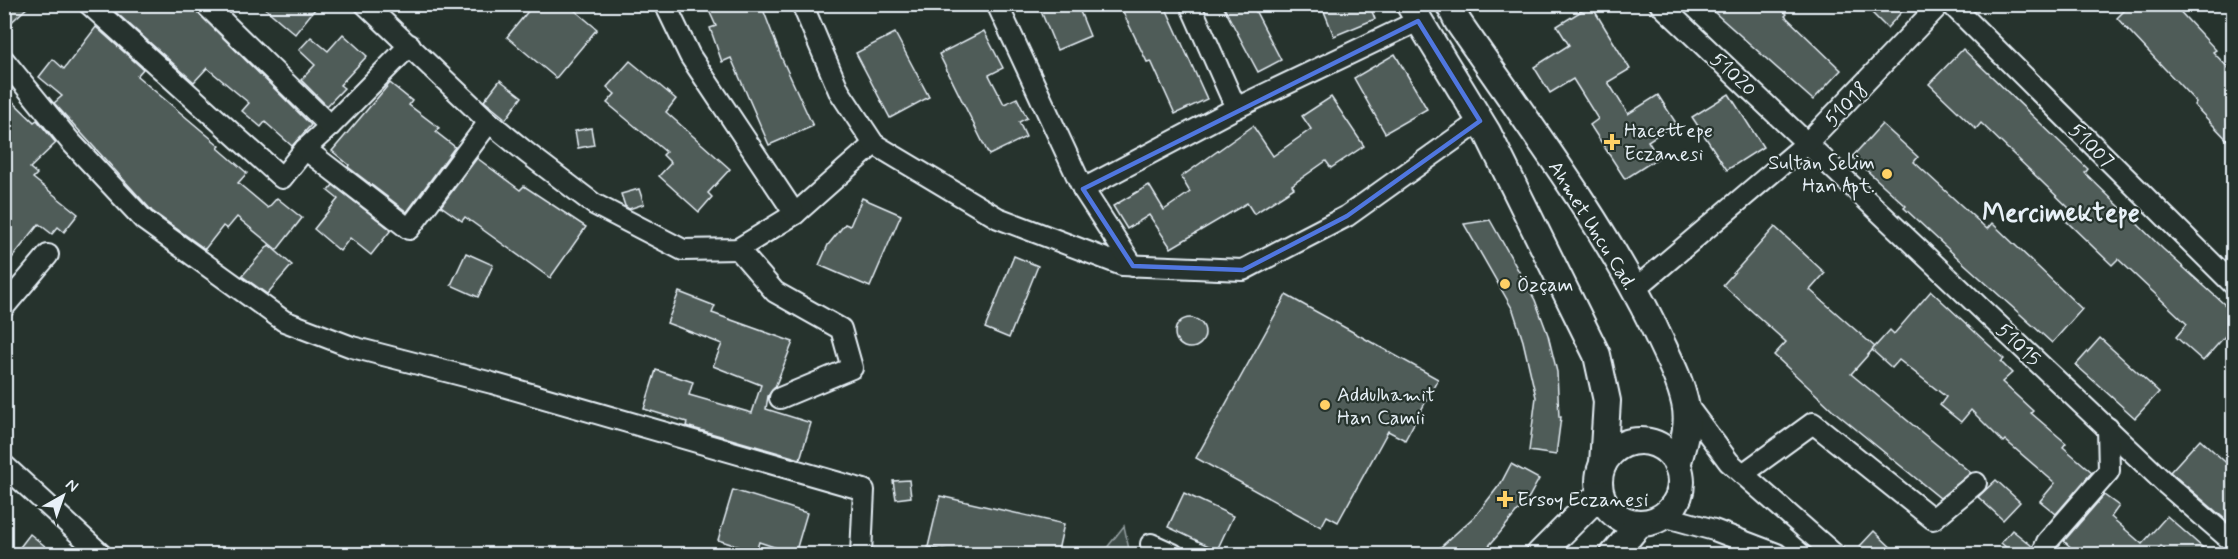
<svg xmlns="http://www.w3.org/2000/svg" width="2238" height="559" viewBox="0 0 2238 559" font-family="Mynerve,sans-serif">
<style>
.green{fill:#3e4b47;stroke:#939ea0;stroke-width:1.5}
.building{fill:#505c59;stroke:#e8f1f8;stroke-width:1.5}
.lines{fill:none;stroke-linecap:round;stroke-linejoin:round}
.minor-casing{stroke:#e8f1f8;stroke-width:24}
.major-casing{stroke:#e8f1f8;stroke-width:30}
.minor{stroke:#26332d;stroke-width:20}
.major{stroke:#26332d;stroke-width:26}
.marked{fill:none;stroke:#5077e0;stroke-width:4.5;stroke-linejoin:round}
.poi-dot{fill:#ffd166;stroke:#26332d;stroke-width:2}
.labels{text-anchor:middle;stroke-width:4.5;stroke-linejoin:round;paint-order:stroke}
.street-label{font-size:20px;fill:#e8f1f8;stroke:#26332d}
.poi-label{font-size:20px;fill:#e8f1f8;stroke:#26332d;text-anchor:start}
.district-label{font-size:26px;font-weight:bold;fill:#e8f1f8;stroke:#26332d}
</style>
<rect width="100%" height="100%" fill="#26332d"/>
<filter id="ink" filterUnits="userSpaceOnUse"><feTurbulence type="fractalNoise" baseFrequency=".0167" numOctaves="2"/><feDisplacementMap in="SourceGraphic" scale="12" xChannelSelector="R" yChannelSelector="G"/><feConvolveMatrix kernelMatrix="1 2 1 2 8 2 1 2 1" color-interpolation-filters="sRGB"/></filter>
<g filter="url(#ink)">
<!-- green -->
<polygon class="green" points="1124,526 1130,554 1102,554"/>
<!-- building -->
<g class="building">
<polygon points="4,4 31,4 4,29"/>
<polygon points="113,4 189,4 311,125 292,146 265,122 261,127 242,111 249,103 207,68 194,82 111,8"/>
<polygon points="260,4 319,4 295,34"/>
<polygon points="534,4 567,4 597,29 556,78 507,37"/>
<polygon points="706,4 761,4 782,59 813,126 769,145 731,58 722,62 710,28 716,26"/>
<polygon points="1038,4 1077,4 1090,36 1057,50"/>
<polygon points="1119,4 1164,4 1207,99 1175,114 1151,61 1147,62"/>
<polygon points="1222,4 1268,4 1255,10 1281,60 1258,72"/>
<polygon points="1321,4 1369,4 1375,19 1334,36"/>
<polygon points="1705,4 1776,4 1787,14 1785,16 1841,70 1813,100"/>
<polygon points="1863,4 1909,4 1887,28"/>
<polygon points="2131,4 2173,4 2216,50 2213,52 2234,74 2234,147 2194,105 2196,102 2117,18"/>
<polygon points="1591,5 1630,69 1608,82 1628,114 1658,95 1676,123 1648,141 1658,158 1625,179 1590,125 1598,119 1573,79 1550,93 1534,67 1569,45 1557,26"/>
<polygon points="96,27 143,69 137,76 220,146 218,148 247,173 238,183 268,208 277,198 302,218 277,250 237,217 227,229 223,226 205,249 152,211 54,103 62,96 39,77 53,59 64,69"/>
<polygon points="984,31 1003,68 989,75 1004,104 1017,98 1027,118 1019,122 1026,137 989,155 939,54"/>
<polygon points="895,33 929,97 890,118 856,53"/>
<polygon points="343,34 367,56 340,85 344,88 327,106 301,80 315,65 299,50 311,37 328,51"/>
<polygon points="1963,49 2088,169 2085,173 2163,249 2234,313 2234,326 2203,361 2176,337 2187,324 2118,259 2112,265 2064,219 2072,211 1981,123 1976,129 1929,84"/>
<polygon points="1395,54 1427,109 1385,133 1354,78"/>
<polygon points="630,61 676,99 666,112 730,169 708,193 712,197 699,212 659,176 671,163 663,155 666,152 607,103 615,94 607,87"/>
<polygon points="500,80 522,97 506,119 484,101"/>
<polygon points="390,83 412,101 409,105 439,128 436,132 455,147 407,212 348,167 349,165 332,151"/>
<polygon points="4,93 34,122 37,120 56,143 30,168 37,174 33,178 78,214 64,232 58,227 52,234 39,224 4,268"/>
<polygon points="1729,94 1763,147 1727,170 1692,117"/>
<polygon points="1331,97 1364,146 1331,168 1326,161 1292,185 1294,188 1254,214 1247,203 1171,248 1149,215 1127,229 1113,206 1149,185 1164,210 1190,192 1181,177 1253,126 1273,156 1311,129 1302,116"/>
<polygon points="1882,124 1918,157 1914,162 1987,229 1992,223 2082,309 2052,343 1959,259 1904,208 1906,206 1852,157"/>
<polygon points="591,128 594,145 578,148 575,131"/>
<polygon points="477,158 520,190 524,186 586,227 550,278 465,217 462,221 441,206"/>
<polygon points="333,185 391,230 371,255 350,238 340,251 314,229 338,199 328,191"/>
<polygon points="639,189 644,204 629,209 625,206 621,194"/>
<polygon points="862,198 901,215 870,287 819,265 828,245 845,224 850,226"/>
<polygon points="1490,220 1535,300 1548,335 1557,372 1559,417 1561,417 1556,455 1529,451 1536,397 1523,341 1513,310 1464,224"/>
<polygon points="1775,227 1825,273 1810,290 1875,347 1851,374 1971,473 1940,498 1835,412 1774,355 1786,342 1723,285"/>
<polygon points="269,245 292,265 267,294 242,276"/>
<polygon points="466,253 493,265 478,297 451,285"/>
<polygon points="1014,256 1038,266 1009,338 985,328"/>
<polygon points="1931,291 2004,359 2001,362 2012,373 2002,382 2033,411 2031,413 2066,443 2063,447 2092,472 2056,514 2040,501 2055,483 2005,440 2003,442 1971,410 1961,422 1940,405 1946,397 1899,360 1892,368 1872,350 1890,330 1894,334"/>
<polygon points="679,292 715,306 712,313 793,342 775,387 768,396 766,409 811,423 800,459 686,426 687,422 644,409 656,370 693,382 689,395 752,413 761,385 713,366 722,344 667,323"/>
<polygon points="1286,295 1438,379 1405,440 1388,431 1338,522 1327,516 1321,527 1196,458"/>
<circle cx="1190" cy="333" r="15"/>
<polygon points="2100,338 2159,392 2135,418 2076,365"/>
<polygon points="2200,439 2234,470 2234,527 2170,472"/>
<polygon points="1511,464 1539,479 1529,497 1499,534 1481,555 1432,555 1477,514 1501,483"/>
<polygon points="909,480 911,497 896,499 893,481"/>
<polygon points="1996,480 2020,502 2003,520 1978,497"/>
<polygon points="733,490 807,513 795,554 759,542 756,552 718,540"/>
<polygon points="1184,493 1233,516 1217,550 1168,527"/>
<polygon points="2104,495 2119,506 2111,517 2142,544 2167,516 2211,555 2171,555 2161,546 2154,555 2079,555 2064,541"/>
<polygon points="940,496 1064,524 1057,555 961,555 928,547"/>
<polygon points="2012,530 2032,546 2030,555 2015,555 2001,543"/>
<polygon points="1874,531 1899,555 1869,555 1860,546"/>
<polygon points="30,534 56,555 14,555"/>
</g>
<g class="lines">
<defs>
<g id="minor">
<polyline points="89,4 282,178 305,149 330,126"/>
<polyline points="205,4 330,126 410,45"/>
<polyline points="365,4 489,122 527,153 594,204 683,250 738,249 795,214 874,144"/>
<polyline points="665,4 690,56 795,214"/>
<polyline points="802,4 839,91 874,144 998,218 1122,265 1243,270 1347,216 1480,121"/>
<polyline points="997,4 1083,189 1133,266"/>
<polyline points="1190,4 1236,108"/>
<polyline points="1660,4 2167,485 2234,543"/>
<polyline points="1951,4 2234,285"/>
<polyline points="4,60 70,141 144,220 284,321 352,347 492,383 864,490 861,554"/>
<polyline points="305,149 409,229 489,122"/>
<polyline points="1083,189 1236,108 1418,21"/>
<polyline points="738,249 775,292 841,329 852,368 780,398"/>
<polyline points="1635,289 1807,143 1940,4"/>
<polyline points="4,307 48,255"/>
<polyline points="1685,403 1729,462 1834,554"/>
<polyline points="4,465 101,554"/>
<polyline points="1743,474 1813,423 1933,519 1976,483"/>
<polyline points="1663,516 1714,530 1777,554"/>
<polyline points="1151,544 1173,554"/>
<polyline points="2042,554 2047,542 2109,471 2108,428"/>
</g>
<g id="major">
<polyline points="1409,4 1487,132 1597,355 1607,401 1603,464"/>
<path d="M 1449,4 L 1458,22 C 1526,121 1601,219 1654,327 C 1665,352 1679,376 1685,403 C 1690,425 1683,444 1677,465"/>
<circle cx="1640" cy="482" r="41"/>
<polyline points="1540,554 1600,494"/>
<polyline points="1614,554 1640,523"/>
</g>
</defs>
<!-- minor casing -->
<use href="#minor" class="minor-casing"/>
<!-- major casing -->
<use href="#major" class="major-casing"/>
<!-- minor -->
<use href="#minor" class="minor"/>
<!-- major -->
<use href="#major" class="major"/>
</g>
</g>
<!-- marked area -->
<path class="marked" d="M 1418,21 L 1480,121 L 1347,216 L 1243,270 L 1133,266 L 1083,189 Z"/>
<!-- markers -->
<g class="poi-dot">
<path d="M1609 133h6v6h6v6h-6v6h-6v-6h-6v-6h6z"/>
<circle cx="1887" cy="174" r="6"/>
<circle cx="1505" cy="284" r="6"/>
<circle cx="1325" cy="405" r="6"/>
<path d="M1502 490h6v6h6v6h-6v6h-6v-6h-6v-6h6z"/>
</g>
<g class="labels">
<!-- street labels -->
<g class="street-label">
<text transform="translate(1734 74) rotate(43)" y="7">51020</text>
<text transform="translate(1846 104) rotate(-45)" y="7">51018</text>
<text transform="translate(2092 145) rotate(45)" y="7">51007</text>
<text transform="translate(1593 225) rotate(58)" y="7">Ahmet Uncu Cad.</text>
<text transform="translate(2019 344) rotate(43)" y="7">51015</text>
</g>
<!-- poi labels -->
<g class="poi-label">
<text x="1624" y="137">Hacettepe<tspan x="1624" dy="23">Eczanesi</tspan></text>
<text x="1875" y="169" text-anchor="end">Sultan Selim<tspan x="1875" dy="23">Han Apt.</tspan></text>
<text x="1517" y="291">Özçam</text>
<text x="1337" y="401">Addulhamit<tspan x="1337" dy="23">Han Camii</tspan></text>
<text x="1517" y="506">Ersoy Eczanesi</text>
</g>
<!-- district labels -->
<g class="district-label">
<text x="2061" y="221">Mercimektepe</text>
</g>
</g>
<!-- margin -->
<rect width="2238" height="559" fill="none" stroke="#26332d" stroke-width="24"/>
<rect x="12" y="12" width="2214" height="535" fill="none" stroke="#e8f1f8" stroke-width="2" filter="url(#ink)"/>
<!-- north arrow -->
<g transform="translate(63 496) rotate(40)" stroke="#26332d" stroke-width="4.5" paint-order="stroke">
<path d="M0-4.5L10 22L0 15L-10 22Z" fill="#e8f1f8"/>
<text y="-9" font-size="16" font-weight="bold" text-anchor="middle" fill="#e8f1f8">N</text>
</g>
</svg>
